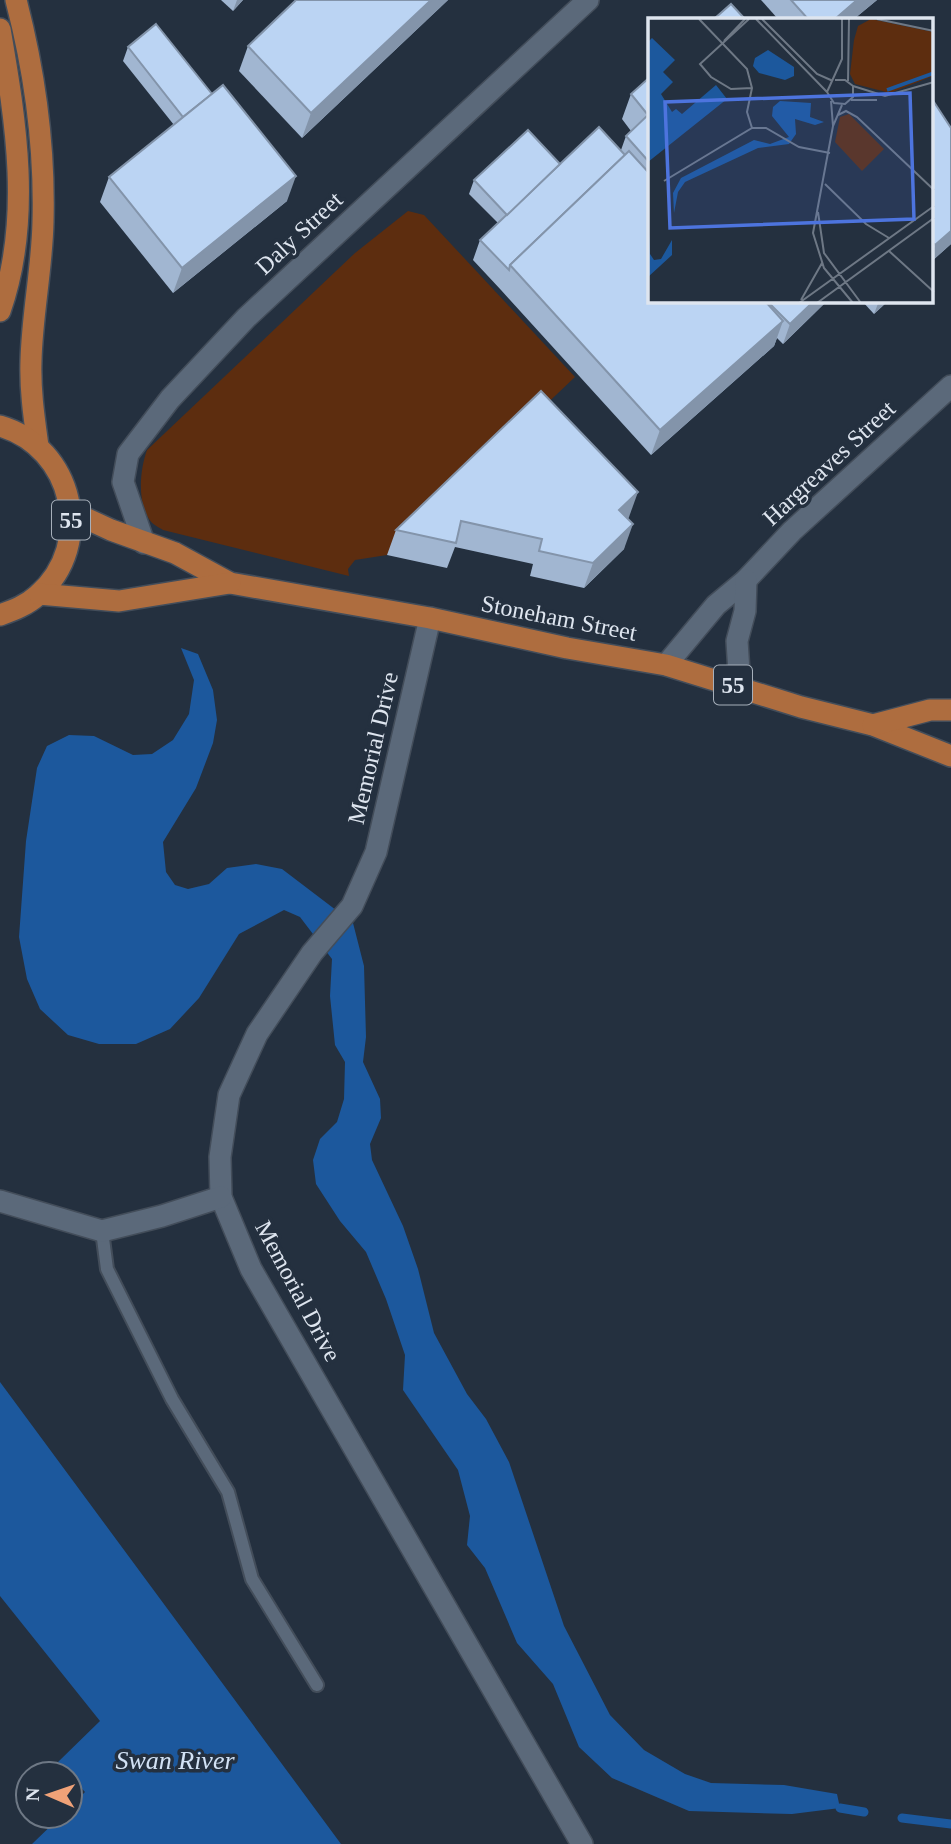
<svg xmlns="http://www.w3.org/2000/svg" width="951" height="1844" viewBox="0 0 951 1844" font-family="'Times New Roman',serif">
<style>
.green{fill:#5d2d0f}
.water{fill:#1c589d}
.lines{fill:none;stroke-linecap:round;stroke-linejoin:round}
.stream{stroke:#1c589d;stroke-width:9}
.lane-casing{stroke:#434d5a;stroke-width:16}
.street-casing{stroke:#434d5a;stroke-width:24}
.primary-casing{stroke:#434d5a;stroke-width:24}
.lane{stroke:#5b697a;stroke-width:12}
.street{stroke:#5b697a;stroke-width:21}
.primary{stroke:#ae6d3f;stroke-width:21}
.wall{fill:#a1b6d1}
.shaded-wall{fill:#8394aa}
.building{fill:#bbd4f3;stroke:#8394aa;stroke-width:2}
.labels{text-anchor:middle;stroke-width:7;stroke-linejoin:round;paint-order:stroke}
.shield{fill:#24303f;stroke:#a6afba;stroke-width:2}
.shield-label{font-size:23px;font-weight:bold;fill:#dee5ef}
.street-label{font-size:24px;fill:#dee5ef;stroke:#24303f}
.water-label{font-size:26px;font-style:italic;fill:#d2e2f5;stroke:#24303f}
.inset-river{fill:none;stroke:#1c589d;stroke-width:3.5}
.inset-road{fill:none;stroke:#6e7885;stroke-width:2}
.view{fill:#4d74de;fill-opacity:0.15;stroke:#4d74de;stroke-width:3.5}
.inset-edge{fill:none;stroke:#dee5ef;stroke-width:3.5}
</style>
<rect width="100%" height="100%" fill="#24303f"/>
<!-- green -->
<path class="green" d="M 408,211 L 424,215 L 575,377 L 387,555 L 355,560 L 348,569 L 349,576 L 163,530 C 158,527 152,524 149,519 C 137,501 140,469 147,450 L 355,253 Z"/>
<!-- water -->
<g class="water">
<polygon points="181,648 198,654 213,690 217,720 213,743 196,788 163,842 166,872 175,885 188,889 209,884 227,868 256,864 282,869 353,923 364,966 366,1037 363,1062 380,1099 381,1118 370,1144 372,1160 403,1226 418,1269 434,1333 467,1394 486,1419 509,1462 564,1626 610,1715 644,1750 685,1774 711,1783 784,1785 837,1794 840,1808 792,1814 689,1811 612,1778 579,1747 553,1684 517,1643 485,1568 467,1545 470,1516 458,1470 403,1390 405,1355 386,1299 366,1252 340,1221 316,1184 313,1160 320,1139 337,1122 344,1099 345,1062 335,1045 330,996 332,959 300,917 284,910 239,934 199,998 170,1029 136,1044 99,1044 68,1035 40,1009 27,979 19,937 26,841 37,768 47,746 69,735 94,736 133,755 152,754 173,740 189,714 194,680"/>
<polygon points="0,1382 341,1844 32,1844 61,1816 70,1816 70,1807 85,1792 58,1762 100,1721 0,1596"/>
</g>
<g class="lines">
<!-- stream -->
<g class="stream">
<polyline points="840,1808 864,1812"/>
<polyline points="902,1818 951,1824"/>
</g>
<defs>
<polyline id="lane" points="102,1231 107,1269 172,1399 228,1492 252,1579 317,1685"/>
<g id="street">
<polyline points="144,543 123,482 128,454 170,399 246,318 588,0"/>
<polyline points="430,618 376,852 352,906 312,953 257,1034 229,1095 220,1157 221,1197 251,1269 582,1844"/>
<polyline points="666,665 716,605 746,580 792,531 951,386"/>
<polyline points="740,687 737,641 745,611 746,580"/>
<polyline points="0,1201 102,1231 162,1216 221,1197"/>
</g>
<g id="primary">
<path d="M 16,0 C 35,73 45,147 43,222 C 42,269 32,315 31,361 C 30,390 34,417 38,446"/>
<path d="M 0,29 C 16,122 32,220 0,311"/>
<path d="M 0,426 C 73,447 96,544 38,595 C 27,605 14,610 0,615"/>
<polyline points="72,512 111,530 175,553 230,583 430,618 567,648 666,665 801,707 873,725 951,756"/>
<polyline points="39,594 119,601 230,583"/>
<polyline points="873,725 930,710 951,710"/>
</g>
</defs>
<!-- lane casing -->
<use href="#lane" class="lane-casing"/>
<!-- street casing -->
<use href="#street" class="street-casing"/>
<!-- primary casing -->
<use href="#primary" class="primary-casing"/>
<!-- lane -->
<use href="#lane" class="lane"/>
<!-- street -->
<use href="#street" class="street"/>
<!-- primary -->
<use href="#primary" class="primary"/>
</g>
<!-- wall -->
<g class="wall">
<polygon points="221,0 243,0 233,11"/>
<polygon points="296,0 448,0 302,138 239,71 248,46"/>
<polygon points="761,0 877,0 854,19 778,19"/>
<polygon points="128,47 287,201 173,293 100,202 109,177 174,125 123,61"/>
<polygon points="650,77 650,301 827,301 783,344 777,338 774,346 651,455 501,290 473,260 480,240 498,223 469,194 474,180 560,164 621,150 626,136 631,131 622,119 631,94"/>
<polygon points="932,100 951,128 951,244 932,261"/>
<polygon points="862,301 888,301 874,314"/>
<polygon points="541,391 629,517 627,519 624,549 584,588 530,576 533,564 455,547 447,568 387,555 396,530"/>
</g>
<!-- shaded-wall -->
<g class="shaded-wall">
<polygon points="237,0 243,0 233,11"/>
<polygon points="431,0 448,0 302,138 311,113"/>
<polygon points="857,0 877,0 854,19 835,19"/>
<polygon points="296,176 287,201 173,293 182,268"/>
<polygon points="951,231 951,244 932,261 932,254 935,245"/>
<polygon points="814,301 827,301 783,344 790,324"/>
<polygon points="879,301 888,301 874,314"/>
<polygon points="783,321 774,346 651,455 660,430"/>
<polygon points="638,492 629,517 610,535 619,510"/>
<polygon points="633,524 624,549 584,588 593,563"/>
</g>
<!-- building -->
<g class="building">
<polygon points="296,0 431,0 311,113 248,46"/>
<polygon points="791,0 857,0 835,19 808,19"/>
<polygon points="731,4 745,19 714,19"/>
<polygon points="156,24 212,94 183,117 128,47"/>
<polygon points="650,77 650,163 626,136 648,115 631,94"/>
<polygon points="223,85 296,176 182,268 109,177"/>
<polygon points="932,99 951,128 951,231 935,245 932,242"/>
<polygon points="599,127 625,155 510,265 509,270 480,240"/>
<polygon points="528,130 560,164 507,215 474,180"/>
<polygon points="629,151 650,174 650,301 765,301 783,321 660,430 510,265"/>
<polygon points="767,301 814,301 790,324"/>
<polygon points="541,391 638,492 619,510 633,524 593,563 539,551 542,539 461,521 456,543 396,530"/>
</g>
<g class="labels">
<!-- shield labels -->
<g class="shield">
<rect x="52" y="500.5" width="38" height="39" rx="5"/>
<rect x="714" y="665.5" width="38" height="39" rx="5"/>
</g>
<g class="shield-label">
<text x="71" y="528">55</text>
<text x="733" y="693">55</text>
</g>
<!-- street labels -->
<g class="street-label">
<text transform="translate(299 233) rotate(-43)" y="8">Daly Street</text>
<text transform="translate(829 463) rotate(-43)" y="8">Hargreaves Street</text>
<text transform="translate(559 618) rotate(11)" y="8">Stoneham Street</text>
<text transform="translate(373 748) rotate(-77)" y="8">Memorial Drive</text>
<text transform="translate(298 1291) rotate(62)" y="8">Memorial Drive</text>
</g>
<!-- water labels -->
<g class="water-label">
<text x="175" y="1769">Swan River</text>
</g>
</g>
<!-- overview -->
<g transform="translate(648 18)">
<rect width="285" height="285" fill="#24303f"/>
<path d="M 223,1 L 285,14 L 285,58 L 242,75 L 207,66 L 202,56 L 206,22 L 210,8 ZM 201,96 L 236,131 L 214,153 L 187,124 L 192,99 Z" fill="#5d2d0f"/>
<path d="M 4,20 L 27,42 L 15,54 L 25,64 L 13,76 L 24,94 L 28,91 L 34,96 L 68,67 L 79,81 L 0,144 L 0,24 ZM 120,32 L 146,49 L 146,58 L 137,62 L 111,55 L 105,48 L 107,40 ZM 132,83 L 163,85 L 162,99 L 176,104 L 167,107 L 147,101 L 148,116 L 141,126 L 110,130 L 37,164 L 30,174 L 26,195 L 25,175 L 33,160 L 106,122 L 122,126 L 141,119 L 124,98 L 125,89 ZM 0,193 L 2,236 L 6,242 L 13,241 L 24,222 L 24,237 L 0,259 Z" fill="#1c589d"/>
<path class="inset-river" d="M 239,72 L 286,55"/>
<path class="inset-road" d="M 51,1 L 99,51 L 104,70 L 99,94 L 104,110M 101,1 L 52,46 L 63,59 L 83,71 L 104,70M 108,1 L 179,74M 114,1 L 169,56 L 185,63M 229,1 L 286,13M 76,23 L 97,1M 187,62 L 197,62 L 205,68 L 205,79 L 197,86 L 186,85 L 179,74 L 194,41 L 194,1M 200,63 L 201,1M 205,68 L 237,78 L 286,64M 203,82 L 229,82M 183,83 L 185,108M 194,87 L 185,108 L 165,215 L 176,250 L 205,285M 190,97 L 198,93 L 209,99 L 286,172M 16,163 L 104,110 L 118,110 L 151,129 L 182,135M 177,166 L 218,206 L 241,220M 170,194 L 176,235 L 213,285M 241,233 L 286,274M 153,282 L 174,245M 151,285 L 286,188M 169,285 L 286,200"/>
<path class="view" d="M 262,75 L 266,201 L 22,210 L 17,84 Z"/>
<rect width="285" height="285" class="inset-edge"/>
</g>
<!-- north arrow -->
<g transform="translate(49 1795) rotate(272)"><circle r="33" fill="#24303f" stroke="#6e7885" stroke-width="2"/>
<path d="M0-5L12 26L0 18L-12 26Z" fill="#f0a278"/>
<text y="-10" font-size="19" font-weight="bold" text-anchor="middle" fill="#dee5ef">N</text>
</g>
</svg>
